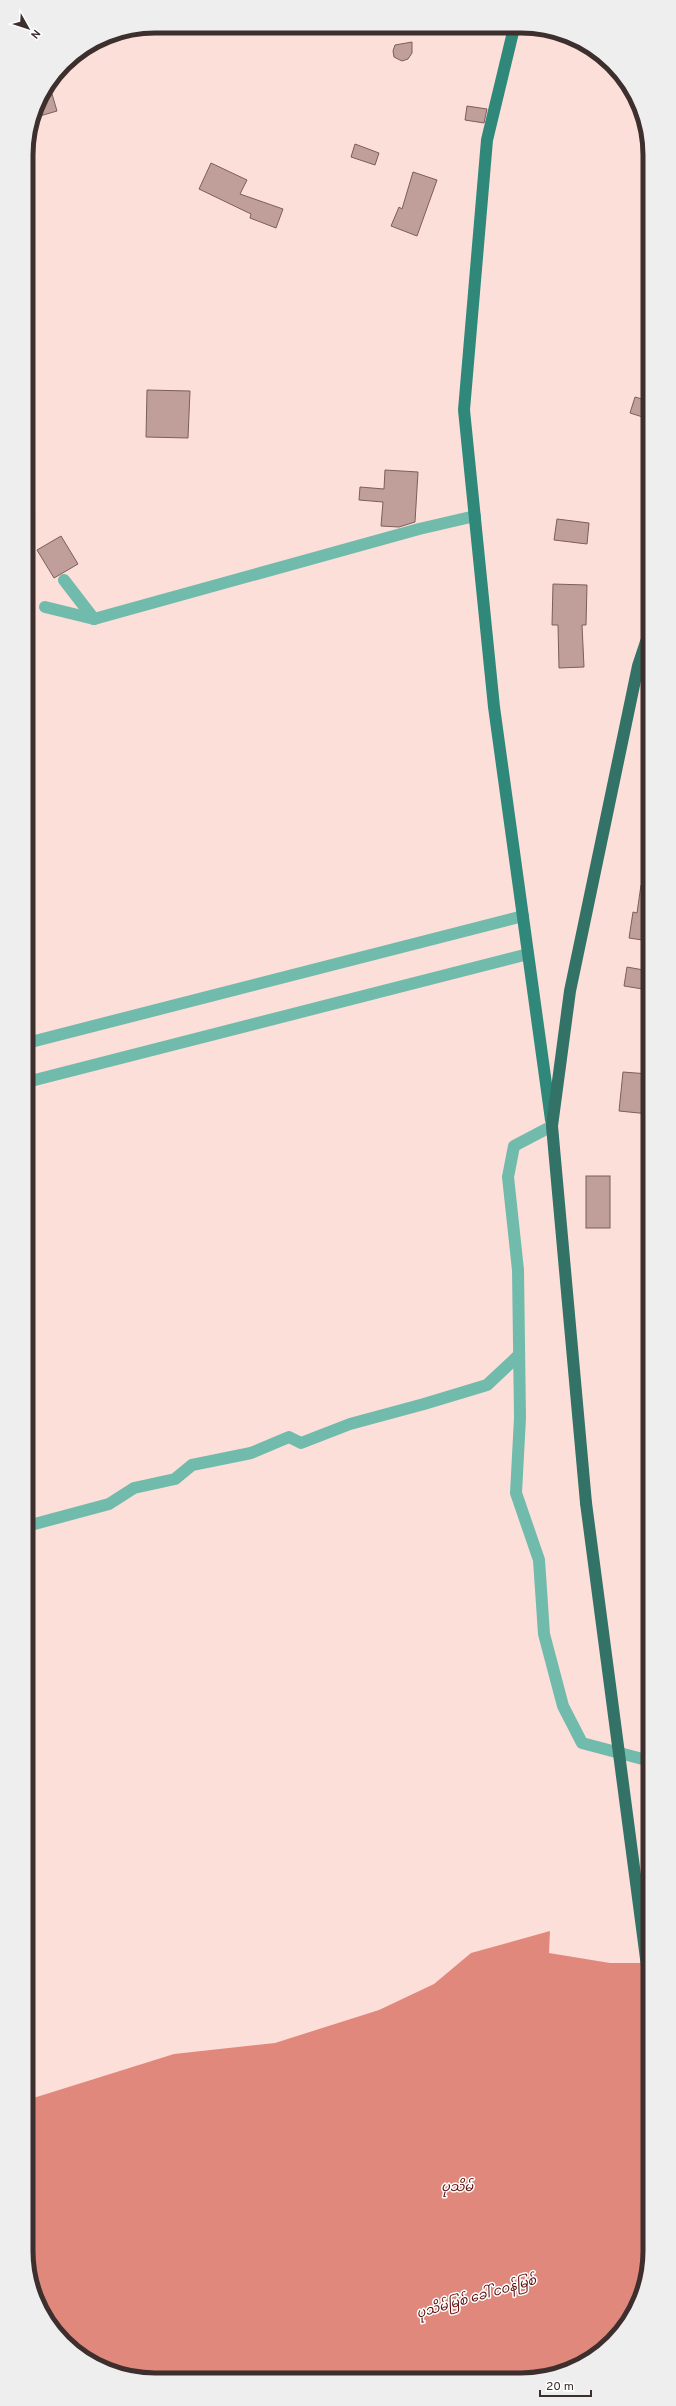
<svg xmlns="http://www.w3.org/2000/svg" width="676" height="2406" viewBox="0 0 676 2406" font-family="Overpass,'Noto Sans Myanmar',sans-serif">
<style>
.water{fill:#e1887d}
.building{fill:#c09e99;stroke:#7d5e5a}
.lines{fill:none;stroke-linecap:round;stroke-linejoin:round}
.minor{stroke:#71bbac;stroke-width:12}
.major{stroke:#2f887a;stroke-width:12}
.highway{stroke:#327267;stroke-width:12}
.highway-bridge{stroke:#327267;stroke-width:12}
.labels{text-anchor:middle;stroke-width:3;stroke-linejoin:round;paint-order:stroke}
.water-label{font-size:13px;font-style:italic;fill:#5f100d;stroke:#fff}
.rim{fill:none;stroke:#3d2f2d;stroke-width:5}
</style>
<rect width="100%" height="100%" fill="#fddfda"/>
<!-- water -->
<polygon class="water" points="550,1931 549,1953 610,1963 650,1963 650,2259 640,2300 618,2336 585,2363 538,2379 130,2377 90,2363 58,2336 39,2308 27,2268 27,2100 174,2054 275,2043 379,2010 434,1984 471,1953"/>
<!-- building -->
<g class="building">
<polygon points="412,42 412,53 408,59 402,61 394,57 393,51 395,45"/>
<polygon points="52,94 57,111 33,118 36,105 41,98"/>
<polygon points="467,106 487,109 484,123 465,120"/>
<polygon points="355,144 379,153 375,165 351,157"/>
<polygon points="211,163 247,180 240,194 283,209 276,228 250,218 251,214 199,189"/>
<polygon points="413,172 437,180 417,236 391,226 399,207 402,209"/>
<polygon points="147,390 190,391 188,438 146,437"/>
<polygon points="635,397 649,401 649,419 630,413"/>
<polygon points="385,470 418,472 415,522 399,527 381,526 383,502 359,500 360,487 384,489"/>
<polygon points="557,519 589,523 587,544 554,540"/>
<polygon points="61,536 78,564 54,578 37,550"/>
<polygon points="553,584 587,585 586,625 582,625 584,667 559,668 558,625 552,625"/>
<polygon points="641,885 649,885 649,941 629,938 633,912 637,913"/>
<polygon points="627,967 649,971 649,990 624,986"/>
<polygon points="623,1072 649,1074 649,1114 619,1111"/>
<rect x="586" y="1176" width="24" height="52"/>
</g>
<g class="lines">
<!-- minor -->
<g class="minor">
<polyline points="64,580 94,619 419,529 475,516"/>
<polyline points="45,607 94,619"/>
<polyline points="27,1043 523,916"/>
<polyline points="27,1082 528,954"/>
<polyline points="552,1126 514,1146 508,1177 518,1270 520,1418 516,1493 539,1560 544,1634 563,1706 582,1743 650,1761"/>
<polyline points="27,1526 109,1504 134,1488 175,1479 192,1465 251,1453 289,1437 301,1443 350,1424 424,1404 487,1385 519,1355"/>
</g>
<!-- major -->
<polyline class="major" points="514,28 487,140 464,410 494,707 551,1120"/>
<!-- highway -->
<polyline class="highway" points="586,1503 552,1126 570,991 638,666 649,633"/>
<!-- highway-bridge -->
<polyline class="highway-bridge" points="586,1503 650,1989"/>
</g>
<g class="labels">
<!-- water labels -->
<g class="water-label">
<text x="457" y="2191">ပုသိမ်</text>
<text transform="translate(476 2296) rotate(-16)" y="5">ပုသိမ်မြစ် ခေါ် ငဝန်မြစ်</text>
</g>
</g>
<!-- crop -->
<path d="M0 0H676V2406H0ZM155 33H521A122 122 0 0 1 643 155V2251A122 122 0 0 1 521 2373H155A122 122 0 0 1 33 2251V155A122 122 0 0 1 155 33Z" fill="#efeeee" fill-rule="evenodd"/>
<path class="rim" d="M155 33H521A122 122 0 0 1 643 155V2251A122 122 0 0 1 521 2373H155A122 122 0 0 1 33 2251V155A122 122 0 0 1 155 33Z"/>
<!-- north arrow -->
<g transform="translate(28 28) rotate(129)" stroke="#ffffff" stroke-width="3" paint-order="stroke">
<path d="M0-3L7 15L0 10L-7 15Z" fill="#3d2f2d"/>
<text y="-6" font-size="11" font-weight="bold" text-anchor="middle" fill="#3d2f2d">N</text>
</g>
<!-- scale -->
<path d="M540 2390v6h51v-6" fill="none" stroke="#3d2f2d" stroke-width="2"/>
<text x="546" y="2390" font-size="12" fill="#3d2f2d" stroke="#ffffff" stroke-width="3" paint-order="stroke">20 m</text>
</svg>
